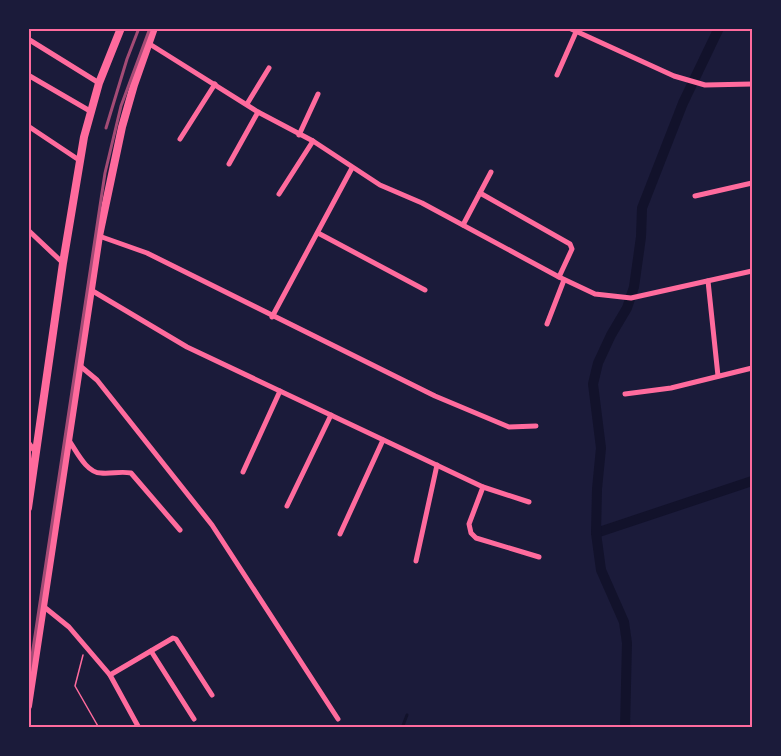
<svg xmlns="http://www.w3.org/2000/svg" width="781" height="756" viewBox="0 0 781 756" font-family="'Work Sans',sans-serif">
<style>
.lines{fill:none;stroke-linecap:round;stroke-linejoin:round}
.stream{stroke:#12122b;stroke-width:3}
.canal{stroke:#12122b;stroke-width:10}
.path{stroke:#ff6b9d;stroke-width:1.5}
.minor{stroke:#ff6b9d;stroke-width:5}
.primary{stroke:#ff6b9d;stroke-width:8}
.rail{stroke:#a44b75;stroke-width:3}
.neatline{fill:none;stroke:#ff6b9d;stroke-width:2}
</style>
<rect width="100%" height="100%" fill="#1b1b3a"/>
<g class="lines">
<!-- stream -->
<polyline class="stream" points="402,728 407,715"/>
<!-- canal -->
<g class="canal">
<polyline points="596,533 752,481"/>
<polyline points="625,728 627,643 624,622 601,570 596,533 597,489 601,448 593,384 598,363 611,335 627,308 634,287 641,237 642,208 683,103 719,28"/>
</g>
<!-- path -->
<polyline class="path" points="83,655 75,686 99,728"/>
<!-- minor -->
<g class="minor">
<polyline points="569,28 674,76 705,85 752,84"/>
<polyline points="28,39 99,83"/>
<polyline points="148,43 258,112 313,141 380,185 422,203 559,277 595,294 631,298 752,271"/>
<polyline points="28,75 90,111"/>
<polyline points="557,75 576,32"/>
<polyline points="247,104 269,68"/>
<polyline points="28,126 79,160"/>
<polyline points="299,135 318,94"/>
<polyline points="180,139 215,84"/>
<polyline points="229,164 258,112"/>
<polyline points="480,193 570,244 572,249 559,277"/>
<polyline points="279,194 313,141"/>
<polyline points="695,196 752,183"/>
<polyline points="463,225 491,172"/>
<polyline points="28,230 63,263"/>
<polyline points="318,233 425,290"/>
<polyline points="99,236 147,253 435,396 509,427 536,426"/>
<polyline points="708,281 718,376"/>
<polyline points="91,290 187,347 483,487 529,502"/>
<polyline points="272,317 352,168"/>
<polyline points="547,324 564,280"/>
<polyline points="79,365 97,380 212,525 338,719"/>
<polyline points="625,394 671,388 752,368"/>
<path d="M 68,439 C 76,450 86,473 101,473 C 112,474 120,471 131,473 L 180,530"/>
<polyline points="28,442 36,453"/>
<polyline points="243,472 280,391"/>
<polyline points="483,487 469,524 471,533 476,538 539,557"/>
<polyline points="287,506 331,415"/>
<polyline points="340,534 383,440"/>
<polyline points="416,561 437,465"/>
<polyline points="43,606 69,627 110,675 139,728"/>
<polyline points="151,651 194,719"/>
<polyline points="110,675 173,638 176,639 212,695"/>
</g>
<!-- primary -->
<g class="primary">
<polyline points="28,508 63,263 84,137 99,83 121,28"/>
<polyline points="28,706 99,236 122,127 134,85 154,28"/>
</g>
<!-- rail -->
<g class="rail">
<polyline points="106,128 127,59 139,28"/>
<polyline points="28,682 105,173 121,106 150,28"/>
</g>
</g>
<!-- border -->
<rect width="781" height="756" fill="none" stroke="#1b1b3a" stroke-width="60"/>
<rect x="30" y="30" width="721" height="696" class="neatline"/>
</svg>
